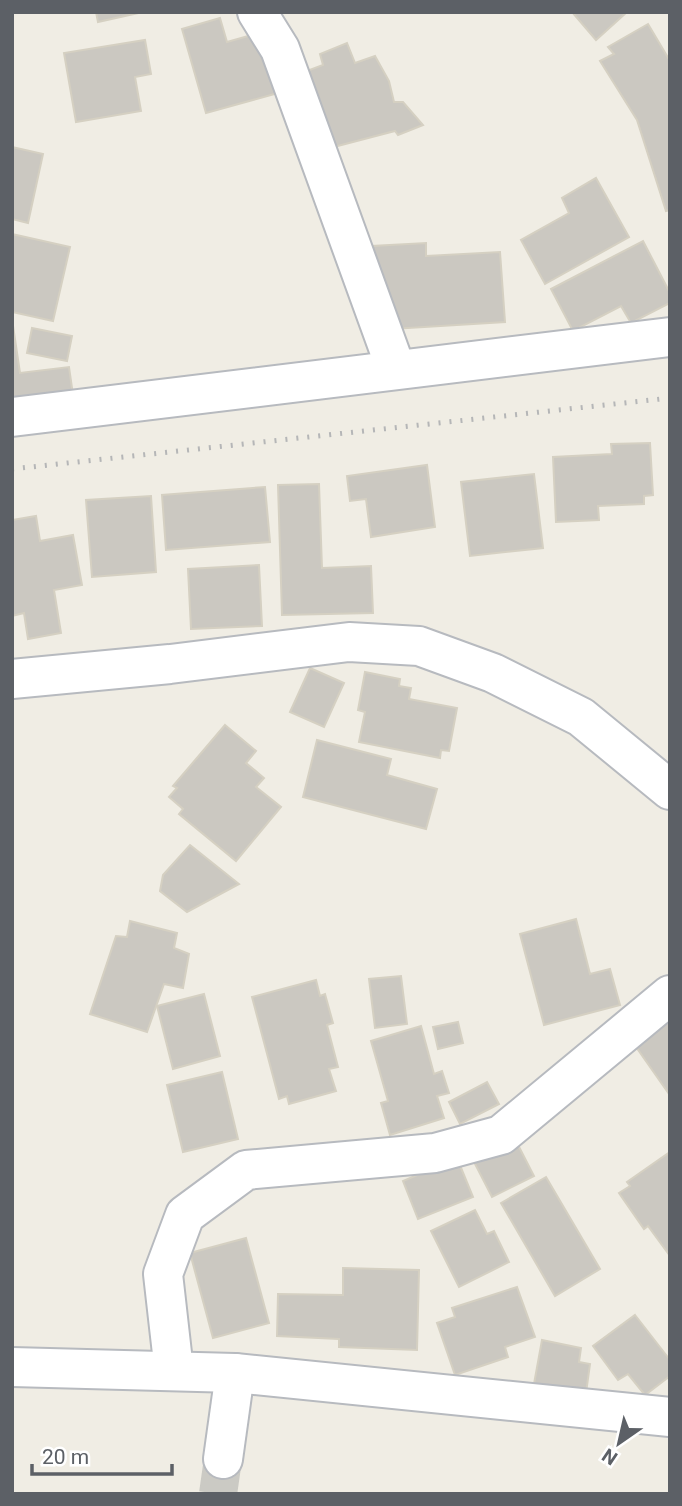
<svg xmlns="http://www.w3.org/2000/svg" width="682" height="1506" viewBox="0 0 682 1506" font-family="Roboto,sans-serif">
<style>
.building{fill:#cbc8c1;stroke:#d5d0c2;stroke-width:2}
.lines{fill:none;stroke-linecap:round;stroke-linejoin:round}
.minor-tunnel{stroke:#cbcac4;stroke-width:38;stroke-dasharray:38 19;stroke-linecap:butt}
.minor-casing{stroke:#b7babf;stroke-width:42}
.minor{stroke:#fff;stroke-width:38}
.rail{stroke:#b5b6b7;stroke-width:5;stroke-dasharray:2 9;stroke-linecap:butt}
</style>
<rect width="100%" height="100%" fill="#f0ede4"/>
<!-- building -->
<g class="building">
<polygon points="96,12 143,12 98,22"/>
<polygon points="572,12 627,12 596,40"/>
<polygon points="220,18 227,42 262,32 278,93 206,113 182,29"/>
<polygon points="648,24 670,61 670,210 666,211 637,120 600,61 614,54 608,47"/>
<polygon points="145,40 151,74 135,77 141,111 76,122 64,53"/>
<polygon points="347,43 355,63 375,56 389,81 394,102 403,102 423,125 398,135 395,131 330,148 304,72 323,65 320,54"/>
<polygon points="12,147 43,154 28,223 12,219"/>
<polygon points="596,178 629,237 545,284 521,240 569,213 562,198"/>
<polygon points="12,234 70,247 53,321 12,312"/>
<polygon points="643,241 670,293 670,303 631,323 621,306 573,331 551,289"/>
<polygon points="426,243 426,256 500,252 505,322 392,329 376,299 372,246"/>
<polygon points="12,319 20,373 69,367 73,395 12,403"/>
<polygon points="32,328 72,336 67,361 27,353"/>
<polygon points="650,443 653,495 644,496 644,504 598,506 599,520 556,522 553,457 612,454 611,444"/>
<polygon points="427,465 435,527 371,537 366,499 350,501 347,476"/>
<polygon points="534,474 543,548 470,556 461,482"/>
<polygon points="319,484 322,568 371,566 373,613 282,615 278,485"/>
<polygon points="265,487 270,542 166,550 162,495"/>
<polygon points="151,496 156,572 92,577 86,500"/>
<polygon points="36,516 40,541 73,535 82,585 54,590 61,633 28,639 24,613 12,616 12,520"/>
<polygon points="259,565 262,626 191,629 188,569"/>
<polygon points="310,668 344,683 324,727 290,712"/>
<polygon points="365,672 400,679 399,686 411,688 409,699 457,708 449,751 441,750 440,758 359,742 365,712 358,710"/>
<polygon points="225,725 256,751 246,763 264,778 256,787 281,807 236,861 179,814 183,809 169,797 177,788 173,786"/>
<polygon points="317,740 391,759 387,775 437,789 426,829 303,797"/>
<polygon points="190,845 239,884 187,912 160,891 163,875"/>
<polygon points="576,919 590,974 610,969 620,1005 544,1025 520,934"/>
<polygon points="130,921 177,933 174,948 189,954 183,988 164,984 147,1032 90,1014 116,936 127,937"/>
<polygon points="401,976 407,1024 375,1028 369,979"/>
<polygon points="316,980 320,996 325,994 333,1023 327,1025 338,1067 329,1069 336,1091 289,1104 287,1096 279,1099 252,997"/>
<polygon points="204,994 220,1056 173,1069 157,1006"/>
<polygon points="670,1020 670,1093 669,1094 634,1044"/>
<polygon points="458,1022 463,1043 438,1049 433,1027"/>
<polygon points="421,1026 434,1074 442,1071 449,1093 437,1096 444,1118 390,1135 381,1103 388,1101 371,1041"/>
<polygon points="222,1072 238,1139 183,1152 167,1085"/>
<polygon points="487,1082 499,1104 460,1124 449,1102"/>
<polygon points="516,1141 534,1176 492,1197 474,1162"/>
<polygon points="670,1152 670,1256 648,1226 644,1229 619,1193 630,1186 627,1182"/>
<polygon points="457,1158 473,1197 418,1219 403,1181"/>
<polygon points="546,1177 600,1269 555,1296 501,1203"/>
<polygon points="475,1210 487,1234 494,1231 509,1262 459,1287 431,1231"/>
<polygon points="246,1238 269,1323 213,1338 190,1253"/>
<polygon points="343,1268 419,1270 417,1350 339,1347 339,1339 277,1336 278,1294 343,1295"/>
<polygon points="517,1287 535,1337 505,1347 508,1357 455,1375 437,1323 455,1317 452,1308"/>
<polygon points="635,1315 670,1360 670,1376 645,1395 628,1374 618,1380 593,1346"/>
<polygon points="542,1340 581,1348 579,1362 590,1364 586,1393 534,1384"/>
</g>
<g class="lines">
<!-- minor-tunnel -->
<polyline class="minor-tunnel" points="218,1494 223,1459"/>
<defs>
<g id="minor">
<polyline points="257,12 280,49 396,369"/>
<polyline points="12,417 670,337"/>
<polyline points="12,679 170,664 349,642 419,646 493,673 581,717 670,790"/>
<polyline points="12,1367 235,1373 670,1417"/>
<polyline points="174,1371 163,1274 185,1215 246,1170 435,1153 501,1135 670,995"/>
<polyline points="223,1459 235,1373"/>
</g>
</defs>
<!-- minor casing -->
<use href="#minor" class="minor-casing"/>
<!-- minor -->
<use href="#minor" class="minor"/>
<!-- rail -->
<polyline class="rail" points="12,469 670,398"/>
</g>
<!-- border -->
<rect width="682" height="1506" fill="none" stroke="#5c6066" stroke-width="28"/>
<!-- north arrow -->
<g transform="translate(619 1443) rotate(214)" stroke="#ffffff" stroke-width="5" paint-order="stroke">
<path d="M0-5L12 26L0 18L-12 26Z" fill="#5c6066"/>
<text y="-10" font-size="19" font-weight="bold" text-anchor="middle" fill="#5c6066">N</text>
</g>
<!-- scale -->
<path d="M32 1464v10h140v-10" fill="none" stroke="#5c6066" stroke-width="3.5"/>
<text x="42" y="1464" font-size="21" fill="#5c6066" stroke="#ffffff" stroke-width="5" paint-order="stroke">20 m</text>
</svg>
